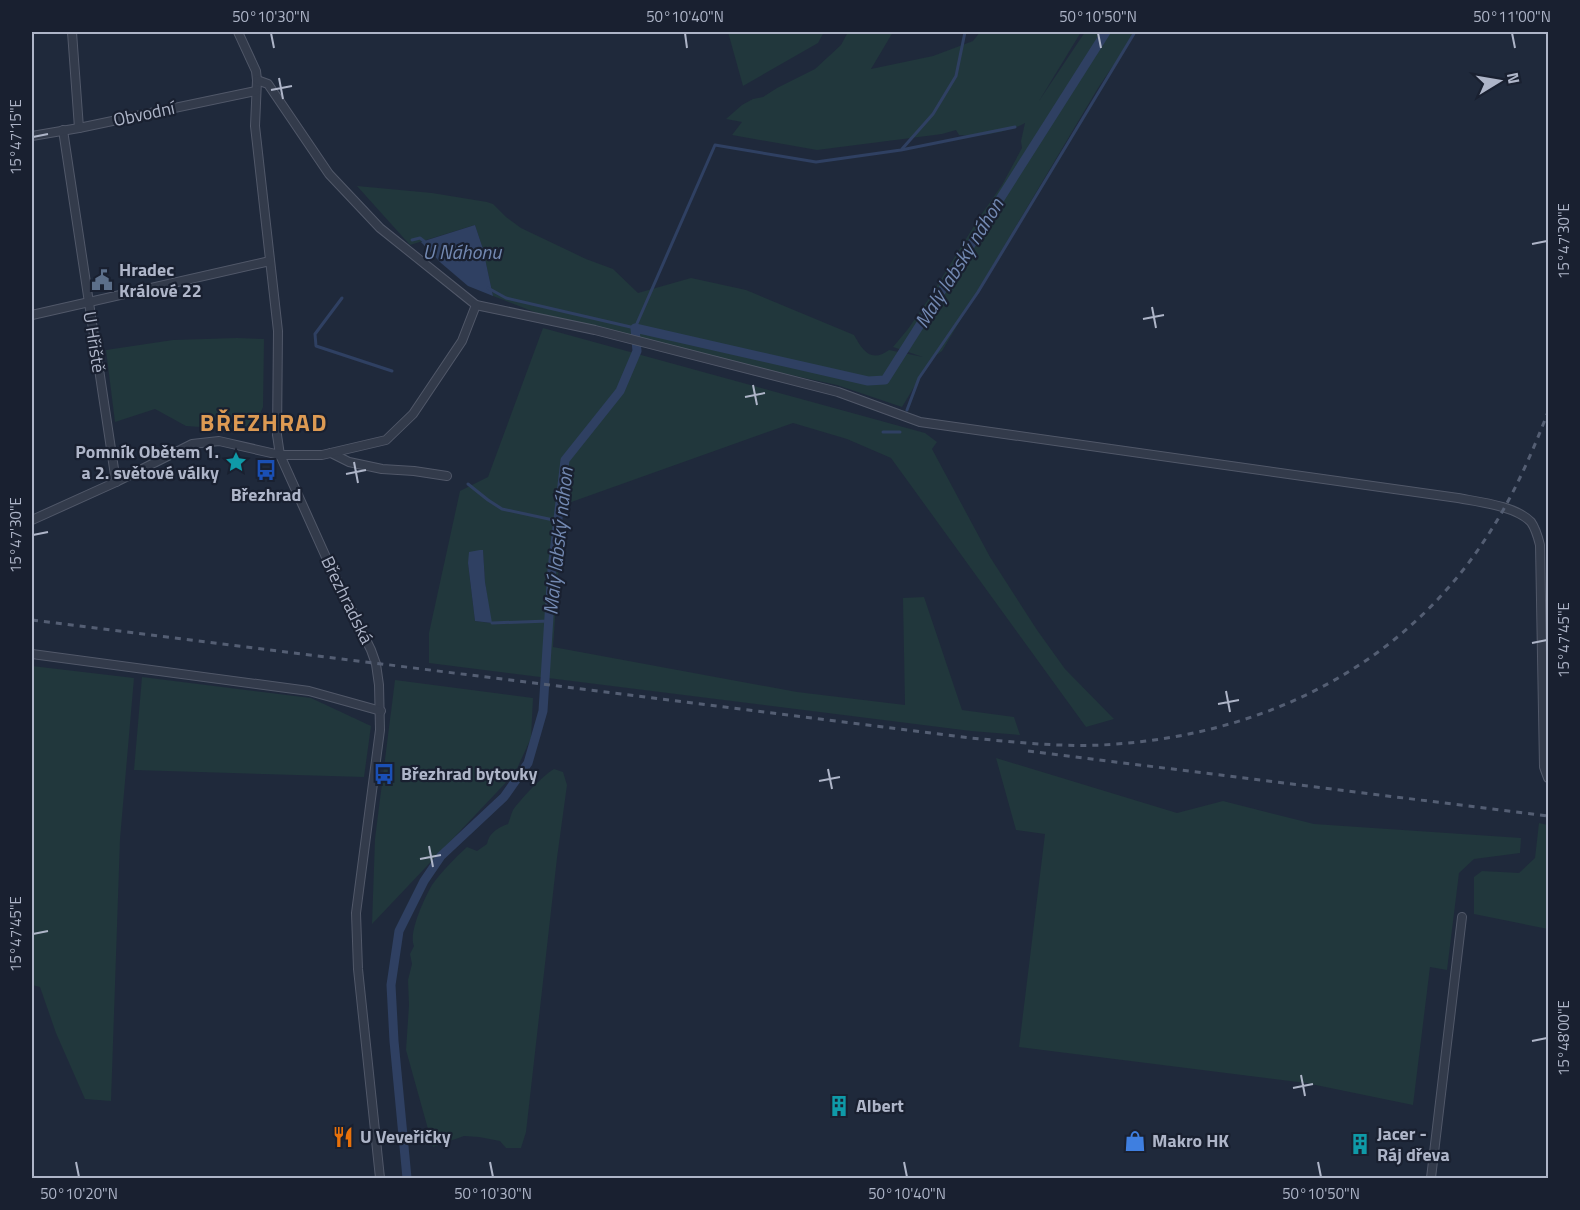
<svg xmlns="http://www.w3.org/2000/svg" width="1580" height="1210" viewBox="0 0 1580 1210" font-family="'Titillium Web',sans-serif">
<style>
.green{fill:#21373c;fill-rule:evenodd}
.water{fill:#2f4062}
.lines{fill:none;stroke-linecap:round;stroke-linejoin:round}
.stream{stroke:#2f4062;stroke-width:3}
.canal{stroke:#2f4062;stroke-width:9}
.street-casing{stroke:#515869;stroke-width:10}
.street{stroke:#333b4b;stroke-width:8}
.rail{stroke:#545e73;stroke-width:3;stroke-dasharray:6 6;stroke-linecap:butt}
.ticks{fill:none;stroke:#aeb5c8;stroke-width:2}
.labels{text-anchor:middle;stroke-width:4.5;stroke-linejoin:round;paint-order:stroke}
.street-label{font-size:18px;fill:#aeb5c8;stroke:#192030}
.poi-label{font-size:18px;font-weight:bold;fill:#aeb5c8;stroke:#192030;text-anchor:start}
.water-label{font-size:20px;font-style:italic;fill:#7389b2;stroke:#192030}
.district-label{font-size:24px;font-weight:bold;letter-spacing:1.5px;fill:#dd9a53;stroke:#192030}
.neatline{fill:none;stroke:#aeb5c8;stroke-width:2}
.ticks-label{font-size:15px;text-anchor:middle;fill:#aeb5c8}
</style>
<rect width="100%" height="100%" fill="#1f293b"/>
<g class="green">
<polygon points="728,32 824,32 818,43 743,86"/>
<path d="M848,32h45l-22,37 62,-13 40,-15 7,-9h101l-42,69 46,-69h51l-38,56 -156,263 -11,8 -29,48 -65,-22 -179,-39 -98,-24 -67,-26 -10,-47 -8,-24 -65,20 -53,-59 75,7 55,9 6,2 13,13 15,11 65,31 27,10 25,24 53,-15 55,12 108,45c9,16 17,28 35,15l34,7 -30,-10 15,-18 20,-29 51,-82 23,-33 20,-37 -1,-7 4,-18c-16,9 -47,15 -66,12l-3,-5 -14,4 -125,16 -85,-15 10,-13 -16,-3 16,-14 11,-6 10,-2 14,-9 38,-19 26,-24z"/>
<path d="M543,328l382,105 12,9 -5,7 58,108 47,73 28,39 49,50 -28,8 -195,-269 -44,-19 -54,-16 -230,82 -10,142 244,45 108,13 -2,-107 21,-1 38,113 52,7 6,18 -49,-4 -542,-68v-30l31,-142 28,-14zM483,551l2,31 6,41 -16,-2 -7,-58z"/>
<polygon points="237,338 264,339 263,407 254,428 216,428 186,426 155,409 115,422 106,350 173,340"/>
<polygon points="32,666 134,678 120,839 111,1101 85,1099 56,1033 40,987 32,985"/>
<polygon points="142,677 311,698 371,726 364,777 134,770"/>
<polygon points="395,680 533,698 531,738 515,773 372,924 375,839"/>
<polygon points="996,758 1177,813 1223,801 1314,824 1521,838 1520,853 1474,859 1459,873 1447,970 1430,967 1413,1105 1306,1083 1019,1047 1045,834 1016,830"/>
<path d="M554,769l9,3 4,13 -10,73 -31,274 -5,16h-15l-6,-7 -21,-4 -15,-1 -31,11 -27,-97 3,-45 -1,-25 4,-16 -2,-10 4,-8c-6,-13 11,-49 18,-61 10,-14 23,-27 35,-38l10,4 10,-7c2,-11 10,-16 21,-20 2,-5 3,-10 5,-14 8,-11 29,-34 41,-41z"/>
<polygon points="1539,823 1548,825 1548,929 1474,914 1474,877 1482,871 1519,873 1535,858"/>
</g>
<g class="water">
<polygon points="475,225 483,249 493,296 468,286 441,263 421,242"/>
<polygon points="480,550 483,550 485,582 492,623 475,621 468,563 469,552"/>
</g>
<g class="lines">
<g class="stream">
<polyline points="902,149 933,114 956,76 965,32"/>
<polyline points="412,240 420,238 425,242"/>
<polyline points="488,288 506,298 635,328 715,145 816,162 901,150 1015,127"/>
<polyline points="342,298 315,334 316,346 392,371"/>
<polyline points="907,410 919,378 978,292 1135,32"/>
<polyline points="883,432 900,432"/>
<polyline points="468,484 488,500 502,509 558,521"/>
<polyline points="492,623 549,621"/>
</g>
<polyline class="canal" points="407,1178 394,1041 391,985 399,931 424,881 441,856 504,797 528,763 543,711 552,569 565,460 620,391 637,351 635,328 868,381 885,380 1106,32"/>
<defs>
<g id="street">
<polyline points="72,32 79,128"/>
<polyline points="238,32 256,71 257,80 255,126 278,331 277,435 280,455 330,566 371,650 376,664 379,685 380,730 356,913 358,969 380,1178"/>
<path d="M257,80l11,4 61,90 51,54 96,77 119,25 243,62 82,30 538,76c21,4 58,8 73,24 5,7 7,15 9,23l4,222 4,11"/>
<polyline points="63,130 116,482"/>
<polyline points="32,136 79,128 256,91"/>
<polyline points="32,315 270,261"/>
<polyline points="331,453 349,462 382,469 414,471 447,476"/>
<polyline points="32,520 116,482 192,444 219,441 280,455 322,455 386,440 413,414 462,341 476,305"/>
<polyline points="32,654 309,691 381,711"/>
<polyline points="1431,1178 1462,917"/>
</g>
</defs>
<use href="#street" class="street-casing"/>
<use href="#street" class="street"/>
<g class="rail">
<path d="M32,620l939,118c43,4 87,9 131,7 155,-8 298,-75 384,-207 26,-39 45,-82 62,-126"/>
<polyline points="1028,751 1548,816"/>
</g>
</g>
<path class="ticks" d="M271,33l3,15M685,33l2,15M1098,33l3,15M1512,33l3,15M279,78l4,21M271,90l21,-4M33,137l15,-3M1532,244l15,-3M1152,307l4,21M1143,319l21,-4M753,385l4,20M745,397l20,-4M354,462l4,21M346,474l20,-4M33,535l15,-3M1532,643l15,-3M1226,691l4,21M1218,704l21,-4M828,769l4,20M819,781l21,-4M429,846l4,21M420,859l21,-4M33,934l15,-3M1532,1041l15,-3M1301,1075l4,21M1293,1088l20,-4M76,1162l3,15M490,1162l3,15M904,1162l3,15M1318,1162l3,15"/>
<defs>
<symbol id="civic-bare" viewBox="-9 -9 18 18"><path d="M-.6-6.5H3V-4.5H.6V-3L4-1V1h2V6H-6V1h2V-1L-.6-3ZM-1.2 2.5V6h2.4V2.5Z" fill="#5c6f8a" stroke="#192030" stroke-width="2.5" paint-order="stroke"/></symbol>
<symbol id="sight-bare" viewBox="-9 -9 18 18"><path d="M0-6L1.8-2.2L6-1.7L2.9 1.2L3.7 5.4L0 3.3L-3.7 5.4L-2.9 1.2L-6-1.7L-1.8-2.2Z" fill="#0f9aa8" stroke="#192030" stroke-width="2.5" paint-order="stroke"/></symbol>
<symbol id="bus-bare" viewBox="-9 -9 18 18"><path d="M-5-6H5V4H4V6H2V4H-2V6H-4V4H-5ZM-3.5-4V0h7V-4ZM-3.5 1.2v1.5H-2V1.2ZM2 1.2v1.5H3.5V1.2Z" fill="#1a4fb4" stroke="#192030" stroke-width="2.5" paint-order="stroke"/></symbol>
<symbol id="building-bare" viewBox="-9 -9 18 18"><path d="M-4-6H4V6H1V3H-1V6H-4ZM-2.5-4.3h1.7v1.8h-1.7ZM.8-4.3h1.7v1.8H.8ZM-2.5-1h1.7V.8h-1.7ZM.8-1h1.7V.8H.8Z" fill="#0f9aa8" stroke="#192030" stroke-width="2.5" paint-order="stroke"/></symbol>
<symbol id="restaurant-bare" viewBox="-9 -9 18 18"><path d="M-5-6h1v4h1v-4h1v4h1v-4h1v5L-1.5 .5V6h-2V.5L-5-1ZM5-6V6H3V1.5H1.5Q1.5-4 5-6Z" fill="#e8710a" stroke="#192030" stroke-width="2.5" paint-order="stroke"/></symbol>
<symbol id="shop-bare" viewBox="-9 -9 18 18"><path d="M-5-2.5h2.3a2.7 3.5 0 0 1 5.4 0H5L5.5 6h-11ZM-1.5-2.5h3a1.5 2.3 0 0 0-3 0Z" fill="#3f7fe0" stroke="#192030" stroke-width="2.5" paint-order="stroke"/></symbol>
</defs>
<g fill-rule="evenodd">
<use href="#civic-bare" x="87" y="265" width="30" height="30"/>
<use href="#sight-bare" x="221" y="447" width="30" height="30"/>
<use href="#bus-bare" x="251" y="455" width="30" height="30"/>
<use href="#bus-bare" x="369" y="759" width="30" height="30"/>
<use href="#building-bare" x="824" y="1091" width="30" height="30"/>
<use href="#restaurant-bare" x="328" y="1122" width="30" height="30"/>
<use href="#shop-bare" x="1120" y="1126" width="30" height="30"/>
<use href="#building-bare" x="1345" y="1129" width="30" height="30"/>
</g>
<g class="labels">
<g class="street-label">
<text transform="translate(144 114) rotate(-12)" y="6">Obvodní</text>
<text transform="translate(94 342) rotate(81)" y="6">U Hřiště</text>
<text transform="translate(347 600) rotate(64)" y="6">Březhradská</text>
</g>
<g class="poi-label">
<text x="119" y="276">Hradec<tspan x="119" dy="21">Králové 22</tspan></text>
<text x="219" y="458" text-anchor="end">Pomník Obětem 1.<tspan x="219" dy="21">a 2. světové války</tspan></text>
<text x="266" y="501" text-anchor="middle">Březhrad</text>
<text x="401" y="780">Březhrad bytovky</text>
<text x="856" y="1112">Albert</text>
<text x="1377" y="1140">Jacer -<tspan x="1377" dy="21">Ráj dřeva</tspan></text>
<text x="360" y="1143">U Veveřičky</text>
<text x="1152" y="1147">Makro HK</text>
</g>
<g class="water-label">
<text x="462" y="259">U Náhonu</text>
<text transform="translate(959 263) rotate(-58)" y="7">Malý labský náhon</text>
<text transform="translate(558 541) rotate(-84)" y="7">Malý labský náhon</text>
</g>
<g class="district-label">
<text x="264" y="431">BŘEZHRAD</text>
</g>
</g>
<rect width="1580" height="1210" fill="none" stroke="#192030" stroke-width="66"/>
<g transform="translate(1499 81) rotate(79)" stroke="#192030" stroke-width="4.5" paint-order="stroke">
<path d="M0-4.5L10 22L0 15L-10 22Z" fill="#aeb5c8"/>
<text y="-9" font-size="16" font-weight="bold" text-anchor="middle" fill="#aeb5c8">N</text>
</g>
<rect x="33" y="33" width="1514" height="1144" class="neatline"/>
<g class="ticks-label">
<text x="271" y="22">50°10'30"N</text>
<text x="685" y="22">50°10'40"N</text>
<text x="1098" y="22">50°10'50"N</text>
<text x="1512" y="22">50°11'00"N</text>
<text transform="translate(16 137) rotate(-90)" y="5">15°47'15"E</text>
<text transform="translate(1564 241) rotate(-90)" y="5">15°47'30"E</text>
<text transform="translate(16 535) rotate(-90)" y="5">15°47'30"E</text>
<text transform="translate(1564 640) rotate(-90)" y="5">15°47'45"E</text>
<text transform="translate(16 934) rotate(-90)" y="5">15°47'45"E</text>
<text transform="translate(1564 1038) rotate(-90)" y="5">15°48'00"E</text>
<text x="79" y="1199">50°10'20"N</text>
<text x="493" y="1199">50°10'30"N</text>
<text x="907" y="1199">50°10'40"N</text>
<text x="1321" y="1199">50°10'50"N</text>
</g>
</svg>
